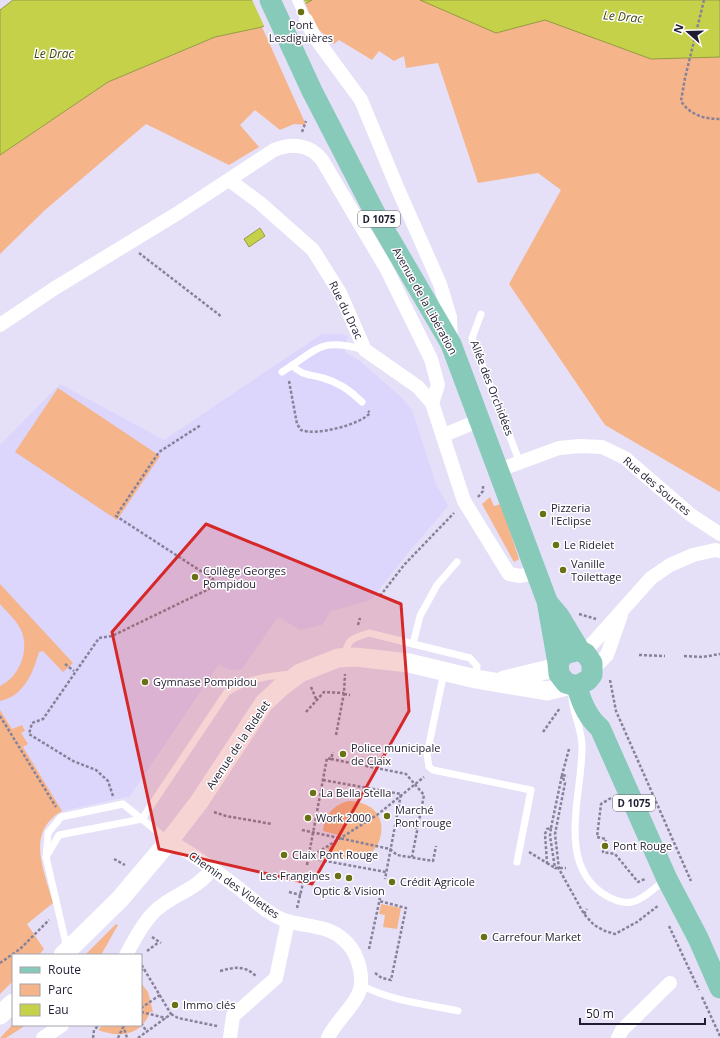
<svg xmlns="http://www.w3.org/2000/svg" width="720" height="1038" viewBox="0 0 720 1038" font-family="'Open Sans',sans-serif">
<style>
.built{fill:#dcd5fc}
.green{fill:#f5b48a}
.water{fill:#c6d14a;stroke:#949b42}
.pier{fill:#e5e0f8}
.lines{fill:none;stroke-linecap:round;stroke-linejoin:round}
.path{stroke:#878299;stroke-width:2.5;stroke-dasharray:3 2;stroke-linecap:butt}
.service{stroke:#fff;stroke-width:7}
.pedestrian{stroke:#fff;stroke-width:10}
.minor{stroke:#fff;stroke-width:14}
.secondary{stroke:#fff;stroke-width:19}
.primary{stroke:#88cab9;stroke-width:21}
.marked{fill:#d62828;fill-opacity:0.2;stroke:#d62828;stroke-width:3;stroke-linejoin:round}
.poi-dot{fill:#6a7016;stroke:#fff;stroke-width:1.5}
.labels{text-anchor:middle;stroke-width:3;stroke-linejoin:round;paint-order:stroke}
.shield{fill:#fff;stroke:#64606f;stroke-width:1}
.shield-label{font-size:10px;font-weight:bold;fill:#211c31}
.poi-label{font-size:11px;fill:#211c31;stroke:#fff;text-anchor:start}
.street-label{font-size:11px;fill:#211c31;stroke:#fff}
.water-label{font-size:12px;font-style:italic;fill:#41450e;stroke:#fff}
</style>
<rect width="100%" height="100%" fill="#e5e0f8"/>
<polygon class="built" points="322,334 341,334 348,336 345,352 360,361 401,397 412,410 436,484 448,506 408,553 371,600 331,611 322,625 300,630 278,617 242,669 229,670 219,664 130,796 62,811 23,747 21,733 25,731 22,725 12,729 0,710 0,445 60,384 164,440"/>
<g class="green">
<polygon points="304,0 720,0 720,492 605,425 509,284 561,190 538,173 478,183 438,63 406,68 404,56 394,61 379,51 372,60 339,40 334,44 314,25"/>
<polygon points="262,27 306,125 294,124 280,130 255,110 240,125 259,147 229,165 146,124 45,210 0,254 0,155 108,82 215,37"/>
<polygon points="58,388 160,456 117,520 15,452"/>
<polygon points="490,497 494,506 501,504 519,559 514,562 482,504"/>
<path d="M0,584l73,79 -10,9 -20,-21 -4,1c-6,21 -15,44 -39,49v-15c20,-9 31,-38 20,-58 -5,-9 -13,-16 -20,-24z"/>
<path d="M0,710l12,19 10,-4 3,6 -4,2 7,11 -5,3 39,64c-37,22 -18,58 -9,92l-26,21 17,25 -5,6h-26v26l-13,13z"/>
<path d="M348,801c62,1 28,91 -21,47l12,-7 -1,-6 -15,-4c2,-16 9,-25 25,-30z"/>
<polygon points="381,904 401,908 397,929 383,927 385,915 379,914"/>
<polygon points="116,924 118,925 101,955 85,955"/>
<path d="M141,983l7,9 5,20h-3c-9,24 -31,26 -52,18l5,-5h38z"/>
<polygon points="13,1024 26,1025 6,1038 0,1038"/>
</g>
<g class="water">
<polygon points="13,0 312,0 262,27 215,37 108,82 0,155 0,10"/>
<polygon points="420,0 720,0 720,57 651,59 545,20 496,33"/>
<polygon points="260,228 265,236 249,247 244,239"/>
</g>
<polygon class="pier" points="252,0 304,0 306,5 265,28"/>
<g class="lines">
<g class="path">
<path d="M704,0l-19,78 -4,23c9,14 23,18 39,18"/>
<polyline points="302,132 306,121"/>
<polyline points="139,253 222,317"/>
<path d="M289,381l8,43 4,6c14,6 59,-5 69,-17l-2,-2"/>
<polyline points="478,497 483,491 483,486"/>
<polyline points="380,596 404,565 454,513"/>
<polyline points="579,614 596,619"/>
<polyline points="358,625 360,618"/>
<polyline points="639,655 665,656"/>
<polyline points="684,656 703,657 720,654"/>
<polyline points="65,664 74,671"/>
<polyline points="610,680 616,711 691,881"/>
<polyline points="311,687 317,701"/>
<polyline points="344,694 350,695"/>
<polyline points="306,712 324,692 344,693"/>
<polyline points="0,716 56,807"/>
<polyline points="543,732 560,708"/>
<polyline points="336,735 344,693 345,674"/>
<polyline points="569,749 562,775 565,783 555,834 559,869 584,914 594,925 605,931 615,934 637,922 659,905"/>
<polyline points="331,759 406,774 424,795 412,857"/>
<polyline points="323,780 401,794 385,879"/>
<polyline points="113,796 108,781 96,770 73,761 29,734 32,723 43,719 99,638 112,636 209,589 213,579 116,516 159,452 201,425"/>
<polyline points="611,798 601,804 597,837 606,839 603,852 615,854 638,882 645,879"/>
<polyline points="214,812 226,816 272,824"/>
<polyline points="395,824 418,828"/>
<polyline points="551,828 562,775 568,776"/>
<polyline points="302,830 390,849 397,855 433,861 436,846"/>
<polyline points="529,852 547,863 545,834 547,829 551,828 550,836 555,868 566,868"/>
<polyline points="309,858 377,815 424,777"/>
<polyline points="309,858 386,872"/>
<polyline points="114,859 125,865"/>
<polyline points="547,863 555,868"/>
<polyline points="307,865 327,758 331,759 333,752"/>
<polyline points="289,892 301,895"/>
<polyline points="297,908 304,879"/>
<polyline points="584,914 587,909"/>
<polyline points="669,926 699,990"/>
<polyline points="152,937 161,943"/>
<polyline points="369,949 380,898"/>
<polyline points="147,951 159,942"/>
<polyline points="0,963 20,949 49,920"/>
<polyline points="141,971 143,967"/>
<path d="M220,971c15,-4 24,-6 36,5"/>
<polyline points="375,973 382,978 391,980 406,908 379,901"/>
<polyline points="702,997 720,1036"/>
<polyline points="141,1008 160,995"/>
<polyline points="141,1012 166,1018"/>
<polyline points="171,1014 178,1018 217,1026"/>
<polyline points="141,1023 147,1032"/>
<polyline points="123,1025 127,1038"/>
<polyline points="93,1038 94,1030 99,1025"/>
<polyline points="118,1038 123,1027"/>
<polyline points="138,1038 171,1014 141,964"/>
</g>
<g class="service">
<polyline points="481,314 472,338 520,463"/>
<path d="M292,365c10,11 18,9 31,13 15,4 28,13 39,24"/>
<path d="M282,372c37,-23 37,-35 83,-22"/>
<polyline points="413,644 420,616 437,585 457,562"/>
<path d="M345,656c2,-17 8,-18 24,-23l101,25 7,8 -1,11"/>
<polyline points="444,672 427,754 429,767 433,770 531,790 517,862"/>
<path d="M572,696c0,17 10,32 10,50 1,46 -27,118 23,149 28,17 38,2 60,-15"/>
<path d="M46,857l13,-22 83,-16 85,-127c20,-13 40,-16 64,-18"/>
<polyline points="67,948 46,857 48,833 61,817 123,804 168,840"/>
<path d="M361,985c30,16 64,19 97,26"/>
</g>
<polyline class="pedestrian" points="297,0 306,20"/>
<g class="minor">
<polyline points="306,20 314,36 361,100 397,187 440,284 450,317 451,342"/>
<polyline points="229,180 260,203 313,250 340,293 365,350 418,387 432,403 464,501 509,574 520,576 535,573"/>
<path d="M0,325l55,-37 123,-75 96,-63c17,-7 36,-6 48,10l64,108 45,91 7,26 -6,18"/>
<polyline points="444,435 480,420"/>
<polyline points="499,470 559,448 580,446 602,447 625,458 691,515 720,534"/>
<polyline points="584,653 651,578 670,565 693,555 715,550 720,551"/>
<polyline points="593,669 607,655 621,615"/>
<path d="M169,841c24,13 46,29 68,46 16,12 31,28 50,34 20,6 42,4 57,19 12,10 18,29 17,44 -1,18 -26,37 -33,54"/>
<path d="M126,955c8,-15 17,-32 29,-44 19,-18 41,-20 58,-43"/>
<polyline points="43,1038 62,1025"/>
<polyline points="230,1038 233,1016 276,978 288,921"/>
<polyline points="618,1038 622,1030 670,983"/>
</g>
<g class="secondary">
<polyline points="504,680 558,667"/>
<polyline points="63,955 120,899 169,841 199,802 264,703 280,688 300,673 338,658 355,657 409,663 476,679 547,691 571,685"/>
<polyline points="0,1015 13,1003"/>
</g>
<g class="primary">
<polyline points="270,0 312,91 378,219 451,344 547,601 558,663 559,674 566,683 577,686 588,680 592,675 592,663 586,654 580,651 575,651 564,654 558,663"/>
<polyline points="548,603 559,616 580,651"/>
<path d="M577,686c4,16 10,31 23,42l67,151 31,59 22,50"/>
</g>
</g>
<path class="marked" d="M206,524l195,80 8,107 -97,173 -153,-35 -47,-217z"/>
<g class="poi-dot">
<circle cx="301" cy="12" r="4"/>
<circle cx="543" cy="514" r="4"/>
<circle cx="556" cy="545" r="4"/>
<circle cx="563" cy="570" r="4"/>
<circle cx="195" cy="577" r="4"/>
<circle cx="145" cy="682" r="4"/>
<circle cx="343" cy="754" r="4"/>
<circle cx="313" cy="793" r="4"/>
<circle cx="387" cy="816" r="4"/>
<circle cx="308" cy="818" r="4"/>
<circle cx="605" cy="846" r="4"/>
<circle cx="284" cy="855" r="4"/>
<circle cx="338" cy="876" r="4"/>
<circle cx="349" cy="878" r="4"/>
<circle cx="392" cy="882" r="4"/>
<circle cx="484" cy="937" r="4"/>
<circle cx="175" cy="1005" r="4"/>
</g>
<g class="labels">
<g class="shield">
<rect x="358" y="211" width="42" height="16" rx="3"/>
<rect x="613" y="795" width="42" height="16" rx="3"/>
</g>
<g class="shield-label">
<text x="379" y="223">D 1075</text>
<text x="634" y="807">D 1075</text>
</g>
<g class="poi-label">
<text x="301" y="29" text-anchor="middle">Pont<tspan x="301" dy="13">Lesdiguières</tspan></text>
<text x="551" y="512">Pizzeria<tspan x="551" dy="13">l'Eclipse</tspan></text>
<text x="564" y="549">Le Ridelet</text>
<text x="571" y="568">Vanille<tspan x="571" dy="13">Toilettage</tspan></text>
<text x="203" y="575">Collège Georges<tspan x="203" dy="13">Pompidou</tspan></text>
<text x="153" y="686">Gymnase Pompidou</text>
<text x="351" y="752">Police municipale<tspan x="351" dy="13">de Claix</tspan></text>
<text x="321" y="797">La Bella Stella</text>
<text x="395" y="814">Marché<tspan x="395" dy="13">Pont rouge</tspan></text>
<text x="316" y="822">Work 2000</text>
<text x="613" y="850">Pont Rouge</text>
<text x="292" y="859">Claix Pont Rouge</text>
<text x="330" y="880" text-anchor="end">Les Frangines</text>
<text x="400" y="886">Crédit Agricole</text>
<text x="349" y="895" text-anchor="middle">Optic &amp; Vision</text>
<text x="492" y="941">Carrefour Market</text>
<text x="183" y="1009">Immo clés</text>
</g>
<g class="street-label">
<text transform="translate(425 301) rotate(61)" y="4">Avenue de la Libération</text>
<text transform="translate(346 310) rotate(64)" y="4">Rue du Drac</text>
<text transform="translate(492 388) rotate(69)" y="4">Allée des Orchidées</text>
<text transform="translate(657 486) rotate(40)" y="4">Rue des Sources</text>
<text transform="translate(238 745) rotate(-56)" y="4">Avenue de la Ridelet</text>
<text transform="translate(234 885) rotate(35)" y="4">Chemin des Violettes</text>
</g>
<g class="water-label">
<text transform="translate(623 17) rotate(5)" y="4">Le Drac</text>
<text x="54" y="58">Le Drac</text>
</g>
</g>
<rect x="12" y="954" width="130" height="72" fill="#ffffff" stroke="#a6a4ad"/>
<rect x="20" y="967" width="20" height="6" fill="#88cab9" stroke="#a6a4ad"/>
<text x="48" y="974" font-size="12" fill="#211c31">Route</text>
<rect x="20" y="984" width="20" height="12" fill="#f5b48a" stroke="#a6a4ad"/>
<text x="48" y="994" font-size="12" fill="#211c31">Parc</text>
<rect x="20" y="1004" width="20" height="12" fill="#c6d14a" stroke="#a6a4ad"/>
<text x="48" y="1014" font-size="12" fill="#211c31">Eau</text>
<g transform="translate(688 32) rotate(290)" stroke="#ffffff" stroke-width="3" paint-order="stroke">
<path d="M0-3L7 15L0 10L-7 15Z" fill="#211c31"/>
<text y="-6" font-size="11" font-weight="bold" text-anchor="middle" fill="#211c31">N</text>
</g>
<path d="M580 1018v6h125v-6" fill="none" stroke="#211c31" stroke-width="2"/>
<text x="586" y="1018" font-size="12" fill="#211c31" stroke="#ffffff" stroke-width="3" paint-order="stroke">50 m</text>
</svg>
